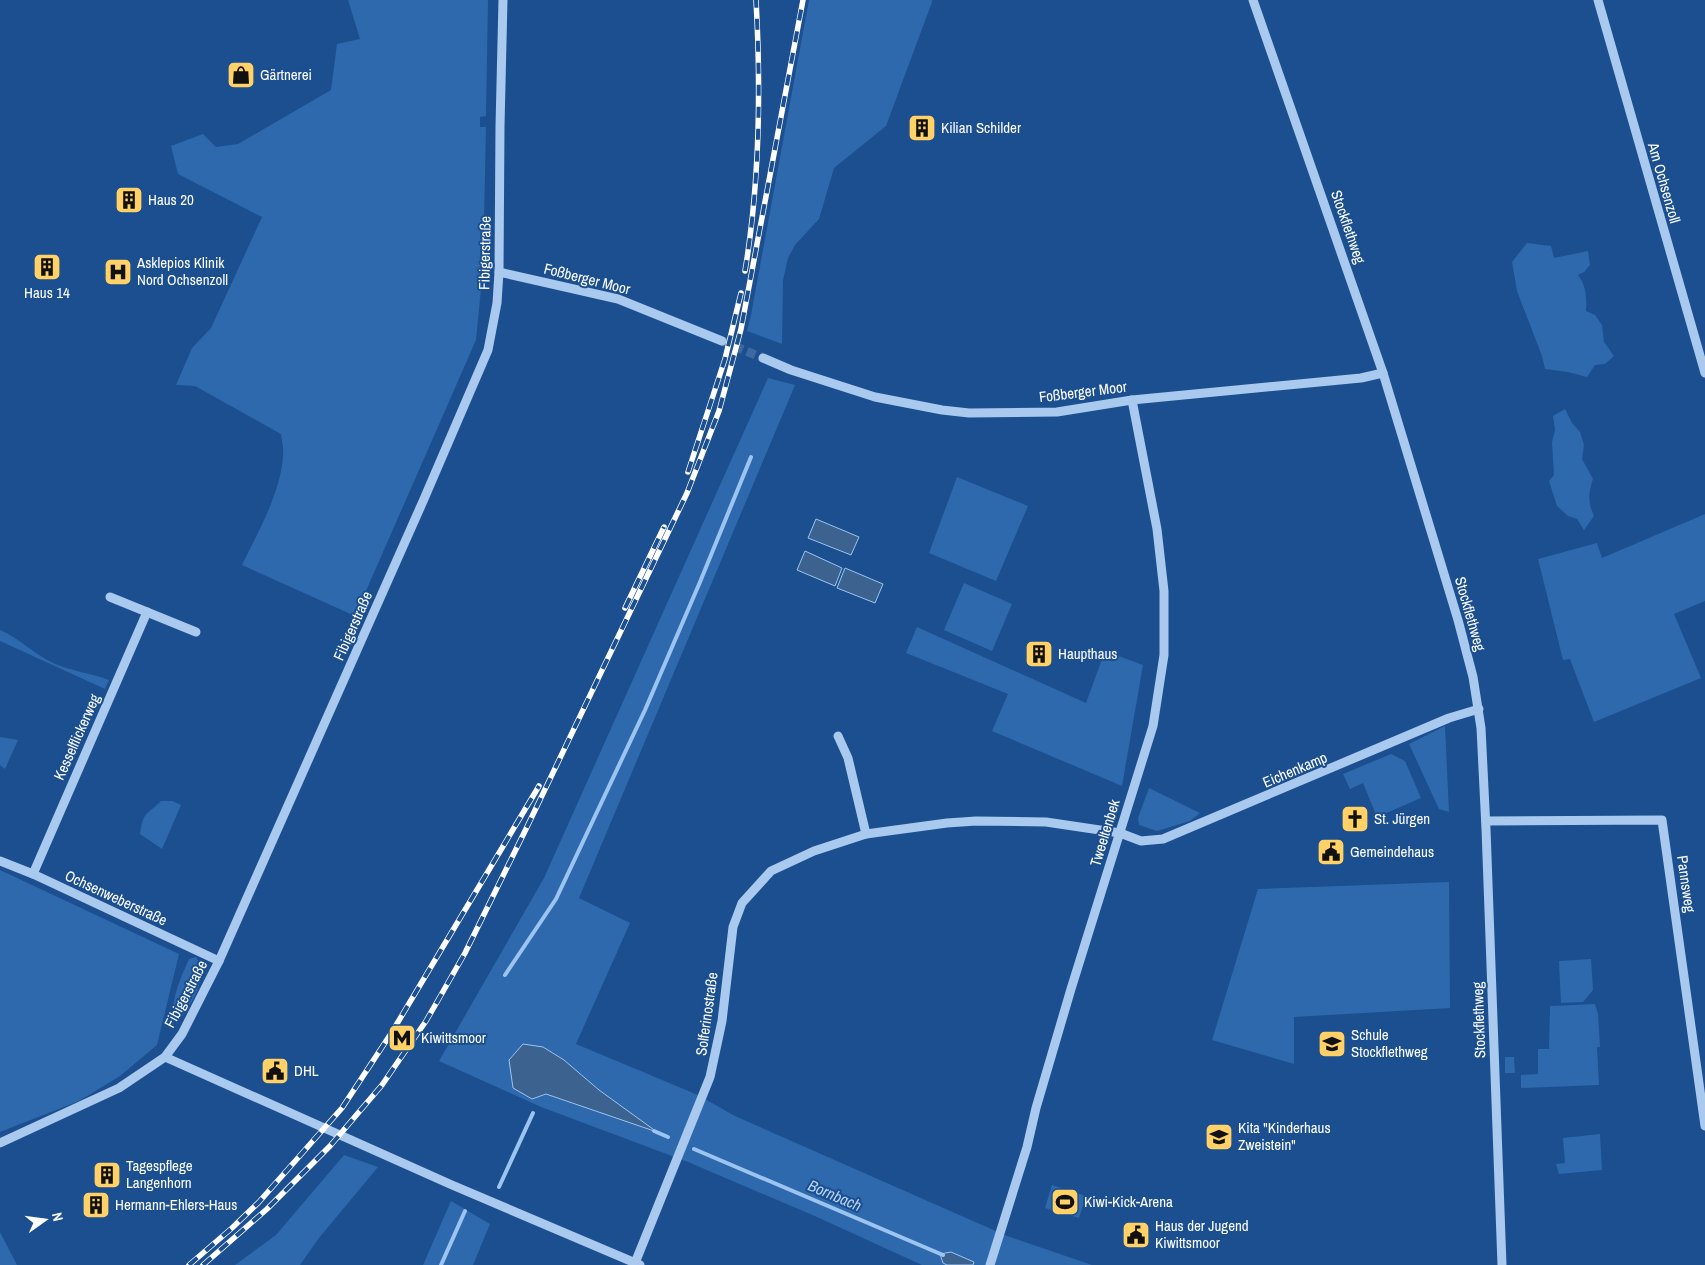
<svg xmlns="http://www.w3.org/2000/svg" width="1705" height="1265" viewBox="0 0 1705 1265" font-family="'Archivo Narrow',sans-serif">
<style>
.green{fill:#2e69ad;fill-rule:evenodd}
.water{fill:#3c6290;stroke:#9cc4f0}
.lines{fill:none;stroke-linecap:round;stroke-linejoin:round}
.stream{stroke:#9cc4f0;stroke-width:4}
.minor-tunnel{stroke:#3d69a0;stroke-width:9;stroke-dasharray:9 4.5;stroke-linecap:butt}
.minor{stroke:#a9c9ee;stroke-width:9}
.rail-casing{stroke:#fff;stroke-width:5.5}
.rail{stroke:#1b4f8f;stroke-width:4;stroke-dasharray:11;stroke-linecap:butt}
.labels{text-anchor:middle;stroke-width:4;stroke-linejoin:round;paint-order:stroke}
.poi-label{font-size:15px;fill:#fff;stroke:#1b4f8f;text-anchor:start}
.street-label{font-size:15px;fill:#fff;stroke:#1b4f8f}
.water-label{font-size:16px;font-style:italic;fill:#b5d3f5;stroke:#1b4f8f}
</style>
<rect width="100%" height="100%" fill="#1b4f8f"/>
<g class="green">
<path d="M348,0h140l-2,116 -6,1v10h6l-3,142 -7,71 -121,276 -113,-51c16,-33 38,-71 41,-108 1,-7 -1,-16 -2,-23l-86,-48 -19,-1 16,-37 19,-20 51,-111 -84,-43 -7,-28 32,-12 13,13 22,-3 93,-54 6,-46 23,-5z"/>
<polygon points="809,0 932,0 932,2 886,126 834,168 819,219 795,245 788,258 783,280 782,344 747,331 751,315"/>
<path d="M1527,243l24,3 3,12 34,-7 2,14 -6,7 -6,3c8,11 9,22 8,36l9,4 7,10 2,17 10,14 -9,8 -10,1 -8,12 -19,-5 -23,-3 -3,-13 -25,-65 -5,-29z"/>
<path d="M768,378l27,7 -216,513 51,25 -54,121 122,51 37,21 272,120 85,29h-170l-105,-48 -129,-55 -147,-55 -102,-46 105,-183zM543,1047l21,13 35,30 56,41 -109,-37z"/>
<path d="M1565,409l7,14 8,9 4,13 -2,14 11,20c-5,14 -5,24 1,37l-10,14 -7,-11 -9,-3 -11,-10 -8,-25 5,-6 -2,-33 3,-12 -2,-14z"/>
<polygon points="957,477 1028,506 996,581 929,553"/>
<polygon points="1705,514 1705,601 1674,614 1701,678 1594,722 1570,659 1563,660 1538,559 1597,543 1602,558"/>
<polygon points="964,583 1012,604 992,651 944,630"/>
<polygon points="917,627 1086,703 1105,651 1143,665 1122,786 992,731 1008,694 906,653"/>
<path d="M0,630c19,8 34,24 53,33 17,8 38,10 56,17l-4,9 -105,-48z"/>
<polygon points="1445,726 1449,812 1439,809 1409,744"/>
<polygon points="0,737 18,740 5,769 0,765"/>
<polygon points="1391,754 1405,761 1421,798 1377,817 1363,783 1350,789 1343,774"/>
<polygon points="1149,788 1200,813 1190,821 1157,831 1139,825 1138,818"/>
<path d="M161,801h11l9,4 -19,44 -22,-15c4,-24 5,-17 21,-33z"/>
<polygon points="0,870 179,954 157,1045 120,1076 79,1101 0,1132"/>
<polygon points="1449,882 1450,1008 1294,1017 1294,1064 1212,1040 1258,889"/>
<path d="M196,957c15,23 -7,48 -19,67 -11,-16 5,-49 12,-65z"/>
<polygon points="1591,959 1593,990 1583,1002 1561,1003 1559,961"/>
<polygon points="1595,1004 1598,1014 1600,1047 1597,1047 1599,1085 1521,1088 1521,1075 1538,1074 1538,1049 1549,1049 1550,1006"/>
<polygon points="1505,1057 1514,1057 1515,1073 1505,1073"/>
<polygon points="1600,1134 1602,1170 1559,1174 1556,1164 1565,1163 1563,1138"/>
<polygon points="344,1155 378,1167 319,1238 300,1265 235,1265 276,1235"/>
<polygon points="1052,1185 1086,1196 1079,1218 1045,1208"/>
<polygon points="451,1201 490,1224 473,1265 423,1265"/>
<polygon points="0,1232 17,1265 0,1265"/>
</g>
<g class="water">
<polygon points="816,519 859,537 851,555 808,538"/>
<polygon points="805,551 842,568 835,586 797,570"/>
<polygon points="845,568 883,584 875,603 837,588"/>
<polygon points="523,1044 543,1047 564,1060 599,1090 657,1132 546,1094 532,1099 513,1088 509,1060"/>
<polygon points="951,1252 974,1262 973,1265 947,1265 943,1263 940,1254"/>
</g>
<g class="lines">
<g class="stream">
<polyline points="505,975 556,899 645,710 700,582 751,457"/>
<polyline points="654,1131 668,1137"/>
<polyline points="694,1149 943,1255"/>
<polyline points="499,1187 533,1113"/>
<polyline points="441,1265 465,1211"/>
</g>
<polyline class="minor-tunnel" points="722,341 763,358"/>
<g class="minor">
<polyline points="1253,0 1383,373 1458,620 1473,677 1481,728 1486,829 1502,1265"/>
<polyline points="1598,0 1705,373"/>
<polyline points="499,272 618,299 722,341"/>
<polyline points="763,358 791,370 875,397 942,410 969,413 1057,412 1132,400 1361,378 1383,373"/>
<polyline points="110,597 196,632"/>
<polyline points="838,736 848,758 866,834"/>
<polyline points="1486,821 1662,820 1705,1126"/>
<polyline points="0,861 33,874 219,961"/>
<polyline points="33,874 147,612"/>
<polyline points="165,1057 452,1185 640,1265"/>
<polyline points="0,1143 119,1088 165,1057 182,1034 219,961 424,499 488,350 497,303 499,272 500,126 503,0"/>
<polyline points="635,1263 710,1077 722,1021 733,927 742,903 771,871 814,851 866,834 947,823 976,821 1046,822 1120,833 1141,841 1163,839 1449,718 1479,709"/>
<polyline points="990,1265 1027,1147 1036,1108 1071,989 1153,726 1164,655 1164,591 1157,529 1132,400"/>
</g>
<defs>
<g id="rail">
<path d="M745,271c15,-90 16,-181 11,-271"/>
<polyline points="688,472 725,359 741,293"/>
<polyline points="625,608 664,527"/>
<polyline points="189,1265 232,1228 259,1202 342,1108 392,1032 539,786"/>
<polyline points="203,1265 267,1209 330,1146 382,1085 426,1021 441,995 465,953 526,829 687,493 719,411 741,329 803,0"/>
</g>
</defs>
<use href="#rail" class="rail-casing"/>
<use href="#rail" class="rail"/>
</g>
<defs>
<symbol id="shop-square" viewBox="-11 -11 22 22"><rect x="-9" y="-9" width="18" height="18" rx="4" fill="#ffd166" stroke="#1b4f8f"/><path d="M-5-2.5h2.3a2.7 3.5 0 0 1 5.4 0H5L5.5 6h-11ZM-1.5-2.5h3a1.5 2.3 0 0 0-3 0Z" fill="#111"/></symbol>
<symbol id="building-square" viewBox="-11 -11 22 22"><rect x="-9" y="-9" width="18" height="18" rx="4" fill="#ffd166" stroke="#1b4f8f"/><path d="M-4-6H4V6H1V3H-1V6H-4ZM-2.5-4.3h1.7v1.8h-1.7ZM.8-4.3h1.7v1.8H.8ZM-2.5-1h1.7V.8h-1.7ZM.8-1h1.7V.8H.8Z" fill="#111"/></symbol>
<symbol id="hospital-square" viewBox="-11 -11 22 22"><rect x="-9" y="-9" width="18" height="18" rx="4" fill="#ffd166" stroke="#1b4f8f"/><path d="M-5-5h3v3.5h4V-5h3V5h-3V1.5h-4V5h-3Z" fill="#111"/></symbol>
<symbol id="church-square" viewBox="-11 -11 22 22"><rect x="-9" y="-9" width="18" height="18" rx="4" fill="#ffd166" stroke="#1b4f8f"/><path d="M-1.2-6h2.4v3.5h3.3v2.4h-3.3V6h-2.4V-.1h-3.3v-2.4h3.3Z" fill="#111"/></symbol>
<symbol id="civic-square" viewBox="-11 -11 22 22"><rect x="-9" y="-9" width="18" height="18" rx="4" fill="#ffd166" stroke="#1b4f8f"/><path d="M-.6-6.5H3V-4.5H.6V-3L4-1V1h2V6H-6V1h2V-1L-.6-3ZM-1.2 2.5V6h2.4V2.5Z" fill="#111"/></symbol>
<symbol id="metro-square" viewBox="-11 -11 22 22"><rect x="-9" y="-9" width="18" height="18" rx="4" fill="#ffd166" stroke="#1b4f8f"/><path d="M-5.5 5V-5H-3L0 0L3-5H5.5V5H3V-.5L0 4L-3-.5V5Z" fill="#111"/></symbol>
<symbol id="school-square" viewBox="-11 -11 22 22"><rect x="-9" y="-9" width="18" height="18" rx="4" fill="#ffd166" stroke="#1b4f8f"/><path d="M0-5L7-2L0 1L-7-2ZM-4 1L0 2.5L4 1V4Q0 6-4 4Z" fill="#111"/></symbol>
<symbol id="stadium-square" viewBox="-11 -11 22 22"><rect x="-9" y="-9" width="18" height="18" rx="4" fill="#ffd166" stroke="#1b4f8f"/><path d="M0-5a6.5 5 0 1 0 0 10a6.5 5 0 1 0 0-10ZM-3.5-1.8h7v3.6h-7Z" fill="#111"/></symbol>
</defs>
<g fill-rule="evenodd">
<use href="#shop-square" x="225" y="59" width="32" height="32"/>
<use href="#building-square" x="906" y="112" width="32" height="32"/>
<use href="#building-square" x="113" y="184" width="32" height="32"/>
<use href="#building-square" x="31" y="251" width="32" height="32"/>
<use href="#hospital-square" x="102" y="256" width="32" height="32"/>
<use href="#building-square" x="1023" y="638" width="32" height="32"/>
<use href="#church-square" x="1339" y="803" width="32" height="32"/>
<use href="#civic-square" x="1315" y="836" width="32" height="32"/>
<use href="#metro-square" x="386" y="1022" width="32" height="32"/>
<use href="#school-square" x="1316" y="1028" width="32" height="32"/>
<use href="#civic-square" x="259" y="1055" width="32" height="32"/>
<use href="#school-square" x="1203" y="1121" width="32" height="32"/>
<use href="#building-square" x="91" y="1159" width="32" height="32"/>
<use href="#stadium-square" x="1049" y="1186" width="32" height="32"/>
<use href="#building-square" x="80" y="1189" width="32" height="32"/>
<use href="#civic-square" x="1120" y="1219" width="32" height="32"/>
</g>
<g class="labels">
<g class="poi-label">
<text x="260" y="80">Gärtnerei</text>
<text x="941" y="133">Kilian Schilder</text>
<text x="148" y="205">Haus 20</text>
<text x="137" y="268">Asklepios Klinik<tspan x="137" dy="17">Nord Ochsenzoll</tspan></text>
<text x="47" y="298" text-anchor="middle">Haus 14</text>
<text x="1058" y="659">Haupthaus</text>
<text x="1374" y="824">St. Jürgen</text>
<text x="1350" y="857">Gemeindehaus</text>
<text x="1351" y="1040">Schule<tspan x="1351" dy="17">Stockflethweg</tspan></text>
<text x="421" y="1043">Kiwittsmoor</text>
<text x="294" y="1076">DHL</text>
<text x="1238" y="1133">Kita "Kinderhaus<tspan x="1238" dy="17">Zweistein"</tspan></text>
<text x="126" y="1171">Tagespflege<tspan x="126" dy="17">Langenhorn</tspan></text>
<text x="1084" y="1207">Kiwi-Kick-Arena</text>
<text x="115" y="1210">Hermann-Ehlers-Haus</text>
<text x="1155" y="1231">Haus der Jugend<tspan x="1155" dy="17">Kiwittsmoor</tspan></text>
</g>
<g class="street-label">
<text transform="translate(1664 183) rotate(74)" y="5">Am Ochsenzoll</text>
<text transform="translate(1348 227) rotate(71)" y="5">Stockflethweg</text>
<text transform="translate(485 253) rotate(-89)" y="5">Fibigerstraße</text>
<text transform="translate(587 279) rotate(14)" y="5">Foßberger Moor</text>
<text transform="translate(1083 392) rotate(-7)" y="5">Foßberger Moor</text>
<text transform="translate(1470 614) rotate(74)" y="5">Stockflethweg</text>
<text transform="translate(353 626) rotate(-66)" y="5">Fibigerstraße</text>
<text transform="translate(77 737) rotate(-66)" y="5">Kesselflickerweg</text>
<text transform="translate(1295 770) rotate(-23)" y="5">Eichenkamp</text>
<text transform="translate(1105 833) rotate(-73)" y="5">Tweeltenbek</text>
<text transform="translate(1686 884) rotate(82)" y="5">Pannsweg</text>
<text transform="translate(116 898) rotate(25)" y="5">Ochsenweberstraße</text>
<text transform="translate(186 994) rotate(-62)" y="5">Fibigerstraße</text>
<text transform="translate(707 1014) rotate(-82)" y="5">Solferinostraße</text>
<text transform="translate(1479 1020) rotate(-92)" y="5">Stockflethweg</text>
</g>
<g class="water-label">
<text transform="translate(835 1195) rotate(23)" y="6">Bornbach</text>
</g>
</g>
<g transform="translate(45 1220) rotate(76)" stroke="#1b4f8f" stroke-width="4" paint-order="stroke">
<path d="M0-4L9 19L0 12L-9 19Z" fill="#ffffff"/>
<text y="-8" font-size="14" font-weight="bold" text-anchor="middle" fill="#ffffff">N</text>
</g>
</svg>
